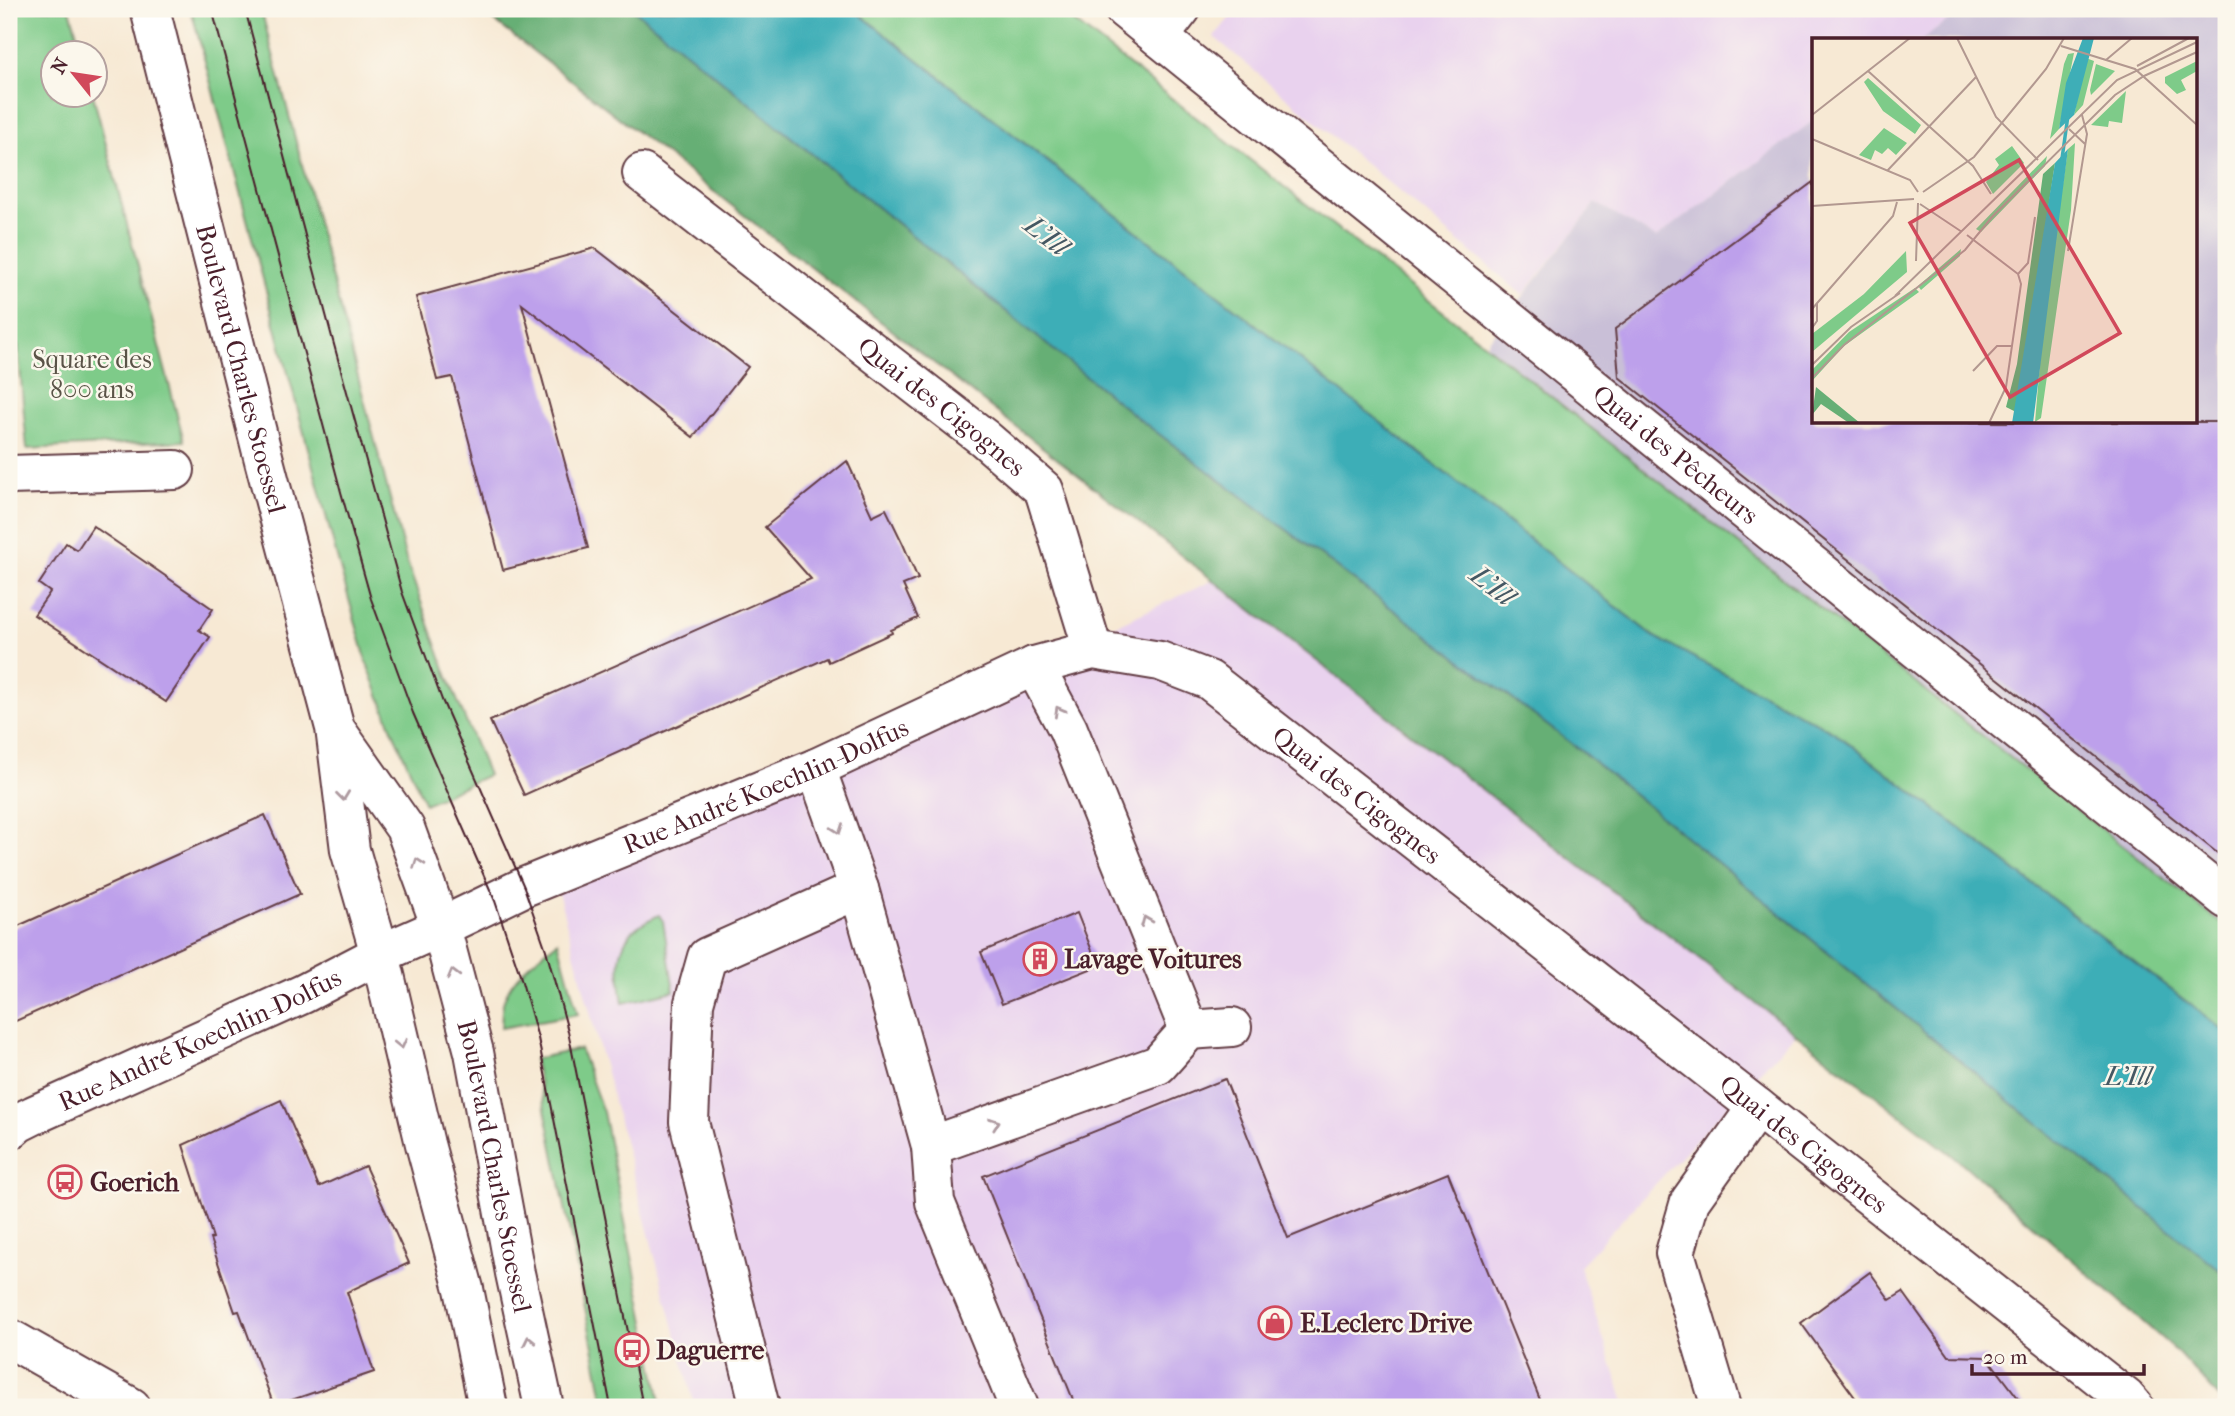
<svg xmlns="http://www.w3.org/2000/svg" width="2235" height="1416" viewBox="0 0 2235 1416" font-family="'IM FELL French Canon',serif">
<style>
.built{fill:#e9d2ee}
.industrial{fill:#c9bfd7}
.green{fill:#7ecb89;stroke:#64755a;stroke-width:2}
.forest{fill:#66af75;stroke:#586750;stroke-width:2}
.water{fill:#3eaeb7;stroke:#446671;stroke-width:2}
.building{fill:#bda0eb}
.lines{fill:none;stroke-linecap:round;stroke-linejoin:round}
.minor-casing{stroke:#643d44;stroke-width:42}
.major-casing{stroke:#643d44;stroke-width:42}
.minor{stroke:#fff;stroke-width:38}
.major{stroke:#fff;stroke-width:38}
.tram{stroke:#4a1f2b;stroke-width:2}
.oneway{stroke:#ae9aa0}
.labels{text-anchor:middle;stroke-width:5;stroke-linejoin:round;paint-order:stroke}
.park-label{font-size:26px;fill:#5a5347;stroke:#fbf7ec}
.street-label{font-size:26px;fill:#4a1f2b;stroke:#fbf7ec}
.poi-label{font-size:26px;font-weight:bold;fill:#4a1f2b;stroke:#fbf7ec;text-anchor:start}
.water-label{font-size:28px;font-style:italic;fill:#455863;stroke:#fbf7ec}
.inset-river{fill:none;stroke:#3eaeb7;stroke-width:3.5}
.inset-road{fill:none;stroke:#b29890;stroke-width:2}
.view{fill:#d1495b;fill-opacity:0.15;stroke:#d1495b;stroke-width:3.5}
.inset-edge{fill:none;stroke:#4a1f2b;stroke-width:3.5}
</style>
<rect width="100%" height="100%" fill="#fbf7ec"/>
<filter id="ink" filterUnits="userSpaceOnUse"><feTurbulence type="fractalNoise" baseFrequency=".0143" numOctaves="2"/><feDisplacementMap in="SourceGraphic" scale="14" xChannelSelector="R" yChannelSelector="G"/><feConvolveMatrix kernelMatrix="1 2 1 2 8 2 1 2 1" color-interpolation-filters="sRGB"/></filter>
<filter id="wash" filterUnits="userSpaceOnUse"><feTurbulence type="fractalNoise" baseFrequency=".00686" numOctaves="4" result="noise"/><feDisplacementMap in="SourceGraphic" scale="28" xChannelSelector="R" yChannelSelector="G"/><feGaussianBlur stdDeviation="1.57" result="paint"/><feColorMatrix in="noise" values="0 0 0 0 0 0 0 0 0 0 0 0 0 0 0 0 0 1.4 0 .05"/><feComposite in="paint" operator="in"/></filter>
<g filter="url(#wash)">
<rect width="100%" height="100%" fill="#f7e9d4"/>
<g class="built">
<polygon points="1237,9 1964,9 1922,40 1813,40 1813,121 1656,238 1596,203 1523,295 1214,37"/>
<polygon points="1214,580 1797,1032 1579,1266 1626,1407 695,1407 556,884"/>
</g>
<polygon class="industrial" points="1964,9 2226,9 2226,927 1486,344 1596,203 1656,238 1813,121 1813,422 2195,422 2195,40 1922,40"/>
<g class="green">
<polygon points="9,9 70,9 82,52 52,52 52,94 93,95 184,441 27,449 18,345 9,345"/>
<polygon points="191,9 261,9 407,563 449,680 488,775 425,804 392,729 367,663 337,557"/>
<polygon points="853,9 1058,9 2226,927 2226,1032 1834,732 1653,636"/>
<path d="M659,915l4,6 11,70 -51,12c-4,-24 -9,-56 12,-74 6,-6 16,-10 24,-14z"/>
<path d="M558,941l20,73 -77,14c1,-9 0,-20 3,-28 8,-25 35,-44 54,-59z"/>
<polygon points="580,1049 603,1112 662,1407 605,1407 548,1123 534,1059"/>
</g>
<polygon class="forest" points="479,9 633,9 1139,419 1575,746 2018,1108 2226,1275 2226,1405 2175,1350 1962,1163"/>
<polygon class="water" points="633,9 853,9 1653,636 1834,732 2226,1032 2226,1275 2018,1108 1575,746 1139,419"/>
<g id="blocks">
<g class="building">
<polygon points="1813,182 1813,422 2226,422 2226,860 1619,377 1615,329"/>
<polygon points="595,248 748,367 693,437 522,304 588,548 503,570 452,377 437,380 416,297"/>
<polygon points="847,461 872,516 886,509 903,544 918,579 903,585 918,618 891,630 892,633 829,662 827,658 524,795 490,721 811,579 765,527"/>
<polygon points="93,526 213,609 199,630 210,637 166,702 34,615 50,592 39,584 66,543 77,550"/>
<polygon points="265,815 300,894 9,1024 9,930"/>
<polygon points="1077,913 1098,966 1002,1004 981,952"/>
<polygon points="1225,1079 1288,1238 1448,1173 1543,1407 1076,1407 983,1176"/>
<polygon points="281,1100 319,1187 365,1166 409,1263 347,1292 374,1372 274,1406 239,1311 235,1312 210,1239 213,1238 183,1145"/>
<polygon points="1870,1272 1890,1300 1903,1292 1949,1356 1987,1357 2025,1407 1862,1407 1801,1323"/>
</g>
</g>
</g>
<g filter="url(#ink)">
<use href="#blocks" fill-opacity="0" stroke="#643d44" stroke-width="2"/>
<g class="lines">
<defs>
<g id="minor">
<path id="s1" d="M1124,9l1102,890"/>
<polyline points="1159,37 1181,9"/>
<path id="s2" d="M642,173l342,265 60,52 49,160"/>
<polyline points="9,475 175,470"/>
<polyline points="1034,666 1068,729 1189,1030"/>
<polyline points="816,768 859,889"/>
<path id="s3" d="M441,927l83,-40 292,-119 218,-102 59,-16 67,11 49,19 548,427 369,291 8,9"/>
<path id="s4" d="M9,1131l9,-8 16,-8 269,-121 77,-40"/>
<polyline points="931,1146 1158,1065 1189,1030 1232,1027"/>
<polyline points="9,1338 131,1407"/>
<polyline points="760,1407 689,1122 694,1003 707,957 859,889 931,1146 935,1202 1019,1407"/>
<polyline points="1721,1407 1675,1253 1690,1201 1757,1107"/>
</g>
<g id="major">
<path id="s5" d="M150,9l115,455 70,264 15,122 30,104 45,190 39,145 24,118"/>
<path id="s6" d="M338,733l67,95 36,99 33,125 41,221 29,134"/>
<polyline points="380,954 441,927"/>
</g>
</defs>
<use href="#minor" class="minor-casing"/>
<use href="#major" class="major-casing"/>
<use href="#minor" class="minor"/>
<use href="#major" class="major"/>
<g class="tram">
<polyline points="212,9 341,492 371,599 413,713 495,901 520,975 538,1038 611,1407"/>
<polyline points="245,9 333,341 402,592 442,700 524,887 546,950 568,1031 643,1407"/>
</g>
</g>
<defs><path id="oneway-chevron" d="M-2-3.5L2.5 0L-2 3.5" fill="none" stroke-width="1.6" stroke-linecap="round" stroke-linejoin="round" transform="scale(1.75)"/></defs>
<g class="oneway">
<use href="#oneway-chevron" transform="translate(1059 711) rotate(-119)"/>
<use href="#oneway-chevron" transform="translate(343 796) rotate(83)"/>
<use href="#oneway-chevron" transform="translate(838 829) rotate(70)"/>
<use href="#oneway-chevron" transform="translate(418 863) rotate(-110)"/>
<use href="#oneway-chevron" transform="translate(1146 921) rotate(-112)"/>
<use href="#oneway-chevron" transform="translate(453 974) rotate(-105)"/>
<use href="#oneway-chevron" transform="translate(401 1044) rotate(77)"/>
<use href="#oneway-chevron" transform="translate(995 1123) rotate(-20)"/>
<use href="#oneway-chevron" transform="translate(529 1341) rotate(-102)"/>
</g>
</g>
<defs>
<symbol id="building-ring" viewBox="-11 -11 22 22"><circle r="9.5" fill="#fbf7ec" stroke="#d1495b" stroke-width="1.5"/><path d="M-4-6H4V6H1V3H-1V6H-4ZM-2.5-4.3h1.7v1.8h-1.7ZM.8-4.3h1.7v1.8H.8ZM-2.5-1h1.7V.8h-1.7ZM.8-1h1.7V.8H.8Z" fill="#d1495b"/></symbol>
<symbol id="bus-ring" viewBox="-11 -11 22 22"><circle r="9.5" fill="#fbf7ec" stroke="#d1495b" stroke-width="1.5"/><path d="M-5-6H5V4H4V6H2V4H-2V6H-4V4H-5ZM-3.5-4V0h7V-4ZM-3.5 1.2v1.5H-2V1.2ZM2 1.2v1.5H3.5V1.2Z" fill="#d1495b"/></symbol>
<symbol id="shop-ring" viewBox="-11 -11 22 22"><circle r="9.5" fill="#fbf7ec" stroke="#d1495b" stroke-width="1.5"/><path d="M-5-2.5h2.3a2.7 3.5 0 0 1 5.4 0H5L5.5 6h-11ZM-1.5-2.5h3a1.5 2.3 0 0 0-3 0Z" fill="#d1495b"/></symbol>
</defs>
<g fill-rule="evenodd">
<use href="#building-ring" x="1021" y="940" width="38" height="38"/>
<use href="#bus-ring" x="46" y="1163" width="38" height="38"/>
<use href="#shop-ring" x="1256" y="1304" width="38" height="38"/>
<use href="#bus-ring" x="613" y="1331" width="38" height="38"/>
</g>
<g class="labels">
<g class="park-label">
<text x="92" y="368">Square des<tspan x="92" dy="30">800 ans</tspan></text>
</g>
<g class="street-label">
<text dy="9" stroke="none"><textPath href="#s5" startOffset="371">Boulevard Charles Stoessel</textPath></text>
<text dy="9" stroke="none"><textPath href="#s2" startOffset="380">Quai des Cigognes</textPath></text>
<text dy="9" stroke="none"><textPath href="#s1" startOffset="709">Quai des Pêcheurs</textPath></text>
<text dy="9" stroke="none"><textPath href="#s3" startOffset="354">Rue André Koechlin-Dolfus</textPath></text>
<text dy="9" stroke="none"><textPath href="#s3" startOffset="1017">Quai des Cigognes</textPath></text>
<text dy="9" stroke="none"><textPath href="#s4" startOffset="212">Rue André Koechlin-Dolfus</textPath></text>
<text dy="9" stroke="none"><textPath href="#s3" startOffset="1584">Quai des Cigognes</textPath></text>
<text dy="9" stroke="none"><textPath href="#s6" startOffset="467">Boulevard Charles Stoessel</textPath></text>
</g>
<g class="poi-label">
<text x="1064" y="968">Lavage Voitures</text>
<text x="90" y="1191">Goerich</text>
<text x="1300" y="1332">E.Leclerc Drive</text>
<text x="656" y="1359">Daguerre</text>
</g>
<g class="water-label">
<text transform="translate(1047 235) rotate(38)" y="10">L'Ill</text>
<text transform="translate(1493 585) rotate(38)" y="10">L'Ill</text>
<text x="2128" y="1085">L'Ill</text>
</g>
</g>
<g transform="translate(1812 38)">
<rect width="385" height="385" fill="#f7e9d4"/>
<path d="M262,15l-15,76 -9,10 14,-75 4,-10zM274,20l8,3 -11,44 -9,10zM385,23v10l-16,9 5,10 -9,4 -12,-11v-6zM284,26l19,7 -24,24 -1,-5zM56,40l53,47 -6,9 -32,-23 -19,-29zM314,53l-4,32 -13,-2 -1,6 -17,-2zM72,90l23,15 -11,12 -8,-7 -6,6 -7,-4 -4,10 -12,-5zM263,105l-4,67 -30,208 -6,4 9,-106 24,-167zM200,108l12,17 -31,31 -7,-12 13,-17 -4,-6zM235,118l-2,10 -64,66 -5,-3zM149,211l-1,7 -39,34 -3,-4zM94,213l1,21 -95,80v-18l52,-40zM103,250l4,4 -75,54 -32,35v-11l37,-38z" fill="#7ecb89"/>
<path d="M243,125l-23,152 -16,97 -10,-5 11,-43 26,-190zM4,349l44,36h-11l-28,-19 -9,11z" fill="#66af75"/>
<path d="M271,0h11l-20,77 -15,14 7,-46zM256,111l-35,274h-21l43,-260z" fill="#3eaeb7"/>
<path class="inset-river" d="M249,128l8,-58"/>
<path class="inset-road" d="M145,0l39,79 42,43M249,8l74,23 62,56M294,22l26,-22M325,28l52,-28M56,33l105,95 18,28M0,77l98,-77M257,91l16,15M0,101l98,41 8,12M75,133l89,-94M111,154l51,-35 72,-88 18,-31M108,166l42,28M0,168l102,-7M155,197l51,39M256,213l19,-117 -5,-19M104,223l2,-58M206,236l10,-11 7,-46M83,258l222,-216 80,-38M0,271l81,-93 4,-14M0,290l5,-7v-18M0,327l39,-38 49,-34M161,333l24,-25h15M0,340l32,-33 121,-95 27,-33 123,-122 29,-19 53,-24M177,385l17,-36 15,-103 -3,-10"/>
<path class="view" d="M207,122l101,173 -110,64 -100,-174z"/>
<rect width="385" height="385" class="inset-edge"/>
</g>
<rect width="2235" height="1416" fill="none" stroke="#fbf7ec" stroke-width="35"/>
<g transform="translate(74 74) rotate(300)"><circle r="33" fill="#fbf7ec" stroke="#b4a19f" stroke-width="2"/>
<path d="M0-5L12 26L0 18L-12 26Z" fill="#d1495b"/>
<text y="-10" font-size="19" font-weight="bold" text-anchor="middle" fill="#4a1f2b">N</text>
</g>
<path d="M1972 1364v10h172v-10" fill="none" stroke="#4a1f2b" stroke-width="3.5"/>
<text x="1983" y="1364" font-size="21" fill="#4a1f2b" stroke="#fbf7ec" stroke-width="5" paint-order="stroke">20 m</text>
</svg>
